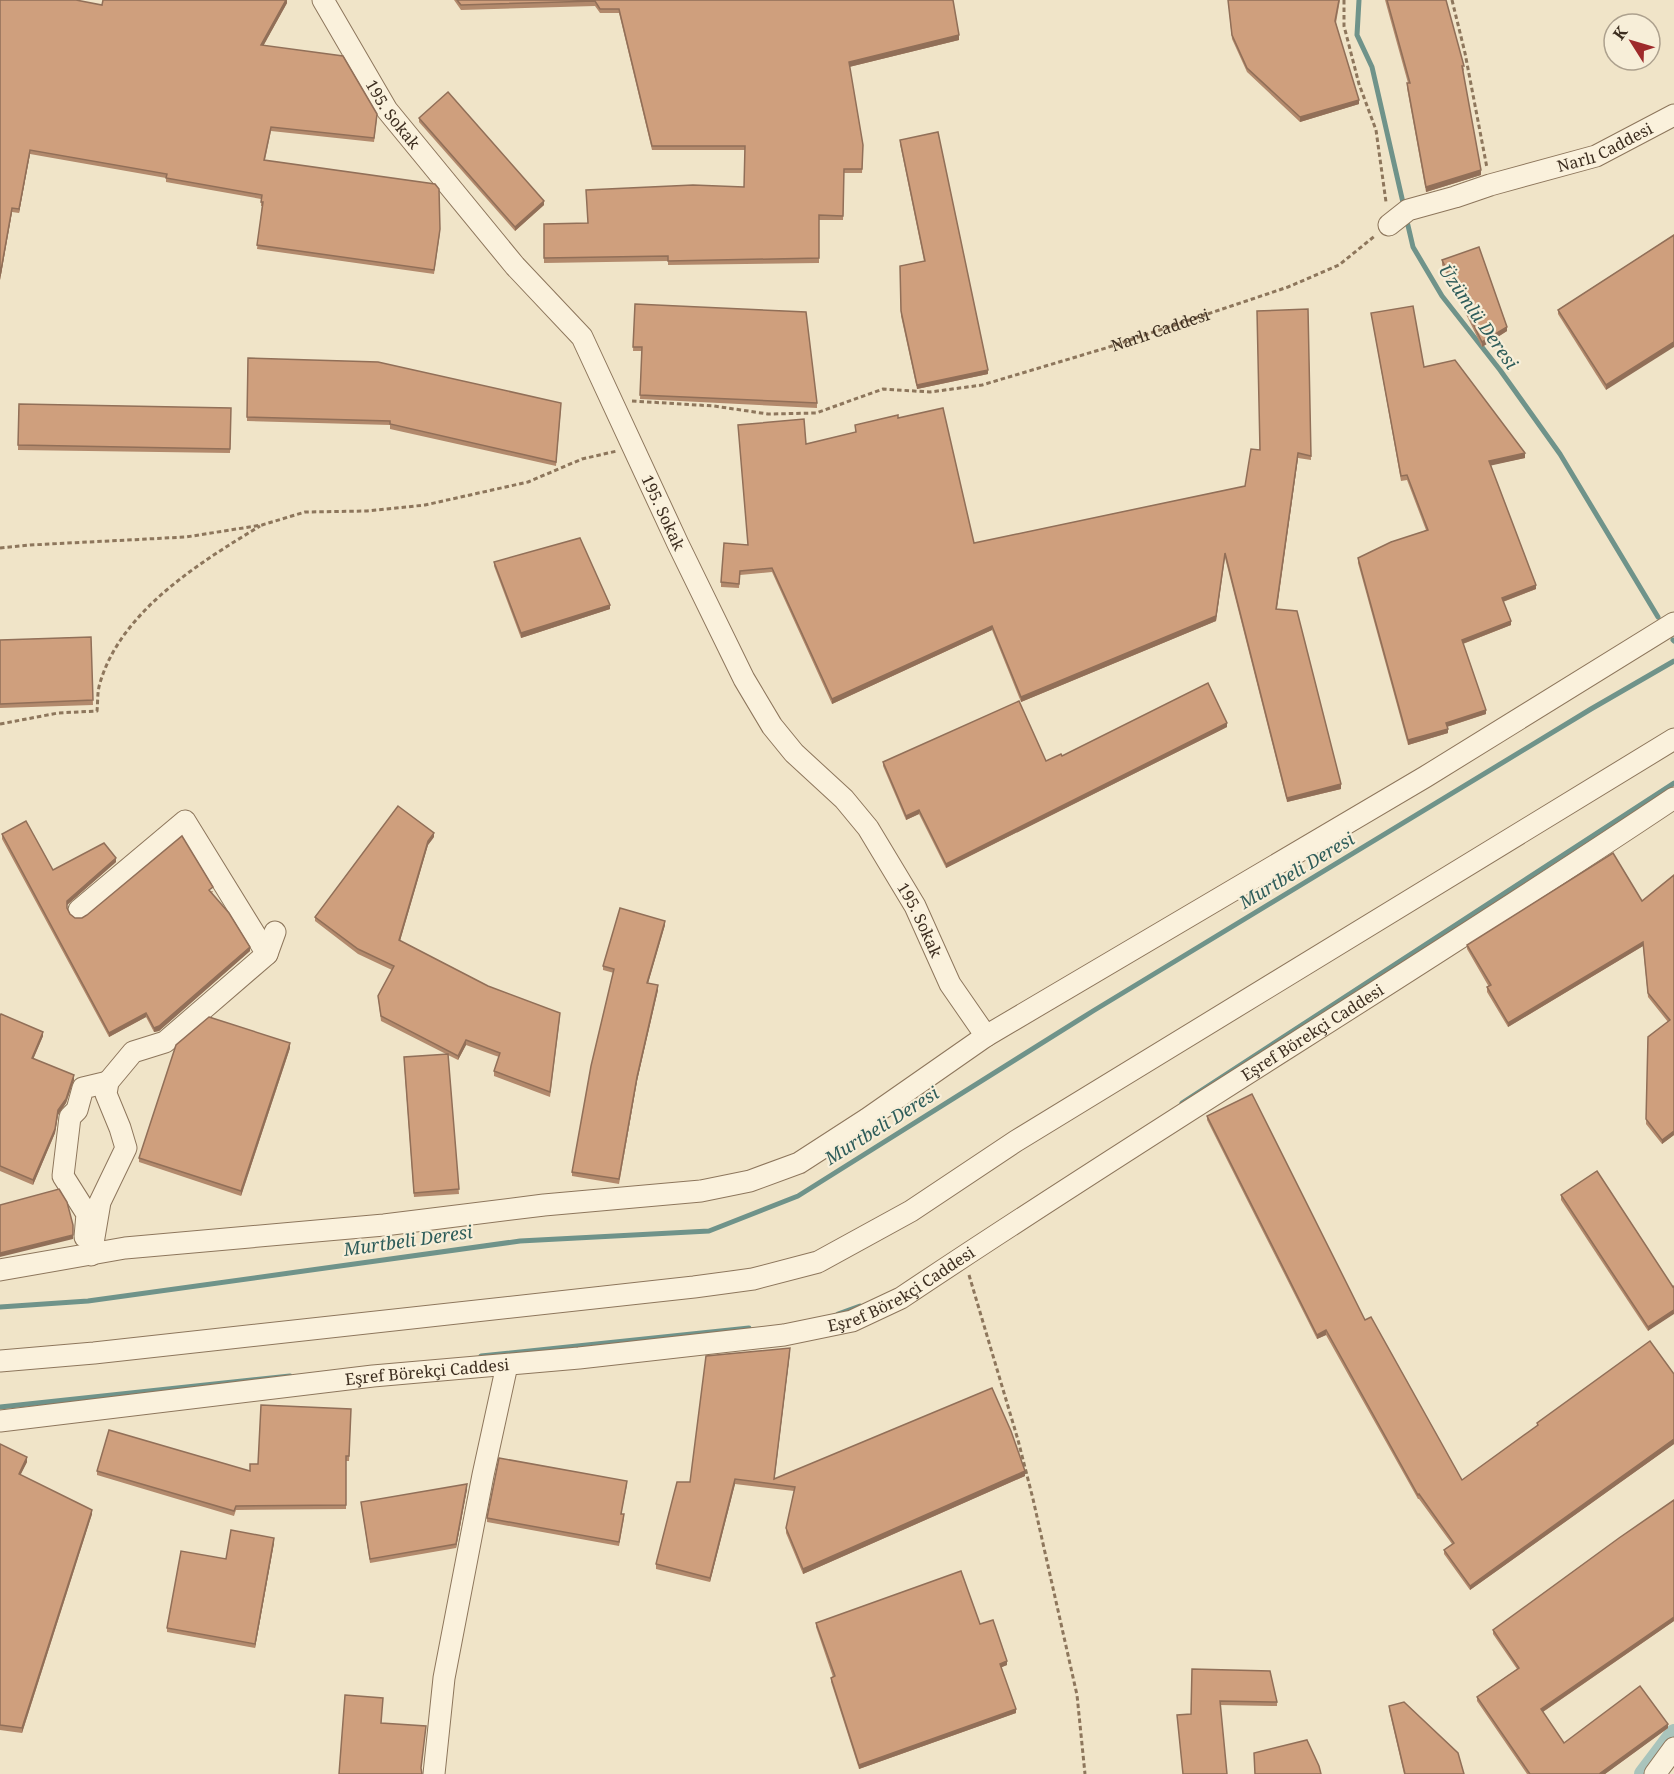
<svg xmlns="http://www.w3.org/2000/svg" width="1674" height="1774" viewBox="0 0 1674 1774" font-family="'Noto Serif',serif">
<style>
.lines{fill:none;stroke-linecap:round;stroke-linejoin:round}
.stream{stroke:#6f938a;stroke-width:5}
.canal{stroke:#a9c4bc;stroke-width:18}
.minor-casing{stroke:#8d765c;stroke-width:23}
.path{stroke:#8d765c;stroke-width:3;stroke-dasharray:4.5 3;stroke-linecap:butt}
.minor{stroke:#faf1dc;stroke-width:21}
.wall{fill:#b2896c}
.shaded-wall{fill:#916f58}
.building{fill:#cf9f7d;stroke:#916f58;stroke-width:1.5}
.labels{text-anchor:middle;stroke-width:4.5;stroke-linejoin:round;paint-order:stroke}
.street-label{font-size:16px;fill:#3d2e20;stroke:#f7eed8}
.water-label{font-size:18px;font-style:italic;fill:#2f5d5a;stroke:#f7eed8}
</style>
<rect width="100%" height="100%" fill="#f0e4c8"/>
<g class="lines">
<g class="stream">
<polyline points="1359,0 1357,35 1372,67 1404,207"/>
<polyline points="1406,217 1413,247 1442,296 1500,370 1560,454 1658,617"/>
<polyline points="1673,640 1674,641"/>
<polyline points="1182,1103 1674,783"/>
<polyline points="0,1307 88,1301 520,1241 709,1231 798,1196 1093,1011 1591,709 1674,661"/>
<polyline points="838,1314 860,1306"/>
<polyline points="481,1356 749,1328"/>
<polyline points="0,1407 290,1376"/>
</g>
<polyline class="canal" points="1643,1774 1674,1733"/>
<defs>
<g id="minor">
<path id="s2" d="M323,0l64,110 128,156 67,71 96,207 66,135 28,47 22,27 50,46 24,29 47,78 35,78 36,52"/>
<path id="s3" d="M1389,225l19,-15 47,-13 35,-12 106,-29 78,-41"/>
<polyline points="79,910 185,821 267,954"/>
<polyline points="85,1237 87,1214 63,1176 70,1117 77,1110 83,1088 108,1082"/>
<polyline points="91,1255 100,1202 126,1148 120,1128 106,1094 108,1082 133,1052 165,1042 267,954 275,932"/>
<polyline points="0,1270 125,1248 384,1225 544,1205 701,1191 750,1181 799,1163 867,1119 986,1036 1425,777 1674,623"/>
<polyline points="0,1361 94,1353 694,1287 753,1279 818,1262 911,1211 1016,1141 1674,739"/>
<path id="s4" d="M0,1421l373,-45 206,-18 205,-23 68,-14 49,-23c255,-171 518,-329 773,-500"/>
<polyline points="434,1774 444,1678 483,1475 507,1365"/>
<polyline points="1655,1774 1674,1748"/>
</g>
</defs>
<use href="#minor" class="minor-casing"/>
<g class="path">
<polyline points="1344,0 1344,26 1359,84 1376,130 1386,202"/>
<polyline points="1452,0 1465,53 1487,168"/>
<path id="s1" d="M632,401l82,5 54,8 48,-1 67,-24 47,3 52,-7 124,-37 182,-61 51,-22 37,-30"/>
<polyline points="0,548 30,545 186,537 262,525 305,512 367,511 425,505 528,482 582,459 617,451"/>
<path d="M0,724l58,-11 39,-2c1,-9 0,-19 3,-28 21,-72 99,-120 160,-157"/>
<polyline points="969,1275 1018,1440 1033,1499 1077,1695 1085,1774"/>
</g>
<use href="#minor" class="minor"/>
</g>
<g class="wall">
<polygon points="0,0 102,5 287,0 287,3 263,46 377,118 374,142 271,131 265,160 440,233 434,274 257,249 262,206 261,206 261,199 166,182 166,178 30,154 19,213 12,212 0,280"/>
<polygon points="454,0 953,0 959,40 849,67 863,145 862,173 844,173 843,220 819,220 819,263 668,265 668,261 544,263 544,224 587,223 744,187 745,150 652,150 619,13 600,13 595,6 461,10"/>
<polygon points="1228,0 1340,0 1336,23 1359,104 1300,122 1247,72 1232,39"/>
<polygon points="1385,0 1446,0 1464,70 1463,71 1481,175 1426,192 1407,88 1407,83 1408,83"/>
<polygon points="419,118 544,205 515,231 419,122"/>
<polygon points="900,140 988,374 917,389 901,316 900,266 924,261 900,144"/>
<polygon points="1674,235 1606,390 1558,314 1558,310"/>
<polygon points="1442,260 1507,331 1482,347 1442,265"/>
<polygon points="635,304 817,403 817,408 640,399 642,351 633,351"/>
<polygon points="1308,309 1311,460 1298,458 1277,609 1341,789 1287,802 1225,558 1216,621 1021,702 992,630 832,704 772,572 740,575 739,588 721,587 721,582 748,545 806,444 856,432 855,425 974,543 1245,486 1259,450"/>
<polygon points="1371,313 1424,367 1525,458 1490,465 1536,589 1503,602 1511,625 1463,644 1486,714 1447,727 1448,733 1408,745 1358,563 1358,558 1426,530 1407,480 1401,481"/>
<polygon points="248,358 561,408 556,466 390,429 390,425 247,421"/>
<polygon points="19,404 231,408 230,453 18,450"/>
<polygon points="494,562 610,609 521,638 494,566"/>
<polygon points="91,637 93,705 0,708 0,640"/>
<polygon points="1227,727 946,868 919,814 906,820 883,766 883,762 1046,761 1062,756"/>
<polygon points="2,834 53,870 116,862 67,905 67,909 70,914 75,918 82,918 213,891 212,893 250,951 159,1031 154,1032 146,1017 109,1037 2,839"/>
<polygon points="434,837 428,845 400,941 488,986 560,1017 550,1097 494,1076 494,1071 499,1057 466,1045 458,1060 448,1055 459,1194 414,1197 404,1062 446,1054 381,1021 378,996 392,970 358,954 315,921 315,917"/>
<polygon points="1674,875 1674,1135 1662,1144 1646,1124 1648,1037 1668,1022 1648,997 1643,946 1508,1027 1487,992 1487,987 1489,987 1467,949 1467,945 1642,901"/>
<polygon points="665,925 648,983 658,990 637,1081 619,1184 572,1176 572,1172 614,973 603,970 603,966"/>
<polygon points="0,1016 43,1036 33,1059 74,1080 66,1103 58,1115 55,1133 33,1185 0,1171"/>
<polygon points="290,1048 241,1196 139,1162 139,1158"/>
<polygon points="1207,1116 1365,1320 1462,1480 1537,1426 1537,1423 1674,1374 1674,1444 1470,1590 1444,1554 1444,1550 1452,1544 1419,1499 1418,1499 1326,1335 1317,1339 1207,1120"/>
<polygon points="1561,1195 1673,1287 1648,1331 1561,1200"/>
<polygon points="790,1352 774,1479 1025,1476 803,1574 786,1533 786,1528 794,1491 735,1484 710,1582 656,1569 656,1564 690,1482"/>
<polygon points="351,1409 349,1461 346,1461 346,1509 236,1510 234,1516 97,1475 97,1471 250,1471 258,1464"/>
<polygon points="0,1444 27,1462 20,1475 92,1514 22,1733 0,1730"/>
<polygon points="627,1485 621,1514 624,1518 619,1546 487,1522 487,1518"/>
<polygon points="467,1489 456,1548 370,1563 361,1502"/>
<polygon points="274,1543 255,1648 167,1632 167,1628 226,1559"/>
<polygon points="1674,1621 1543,1712 1564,1743 1668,1728 1605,1774 1527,1774 1477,1701 1477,1697 1517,1669 1493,1634 1493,1630"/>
<polygon points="816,1623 980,1624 1007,1665 1001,1667 1016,1713 859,1769 831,1682 831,1678 833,1677 816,1627"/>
<polygon points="1192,1669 1277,1702 1277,1706 1220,1705 1191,1714"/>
<polygon points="1389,1706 1464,1774 1404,1774 1389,1710"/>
</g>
<g class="shaded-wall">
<polygon points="286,0 287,0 287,3 261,50 261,45"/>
<polygon points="959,35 959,40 849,67 849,62"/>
<polygon points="1359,100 1359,104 1300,122 1300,117"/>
<polygon points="30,150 30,154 19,213 19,209"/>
<polygon points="1481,170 1481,175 1426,192 1426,187"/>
<polygon points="544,201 544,205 515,231 515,227"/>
<polygon points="12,208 12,212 0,280 0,276"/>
<polygon points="1507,327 1507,331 1482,347 1482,342"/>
<polygon points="1674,342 1674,347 1606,390 1606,385"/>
<polygon points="988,370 988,374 917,389 917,385"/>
<polygon points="1298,453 1298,458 1276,613 1276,609"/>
<polygon points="1525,453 1525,458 1489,466 1489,461"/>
<polygon points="1225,553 1216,621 1021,702 1021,697"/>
<polygon points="1536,585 1536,589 1502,602 1502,598"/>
<polygon points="610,605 610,609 521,638 521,633"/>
<polygon points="1511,621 1511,625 1462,644 1462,640"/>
<polygon points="992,626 992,630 832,704 832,699"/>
<polygon points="1486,710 1486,714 1446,727 1446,723"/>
<polygon points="1227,723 1227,727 946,868 946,864"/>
<polygon points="1448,729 1448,733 1408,745 1408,740"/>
<polygon points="1341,784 1341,789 1287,802 1287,798"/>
<polygon points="919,810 919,814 906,820 906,816"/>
<polygon points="434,833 434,837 428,845 399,944 399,940 428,841"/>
<polygon points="116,858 116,862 67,905 67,901"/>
<polygon points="665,921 665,925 647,987 647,983"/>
<polygon points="1643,942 1643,946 1508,1027 1508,1023"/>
<polygon points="250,947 250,951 159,1031 154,1032 154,1028"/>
<polygon points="658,985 658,990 637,1081 619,1184 637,1077"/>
<polygon points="146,1013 146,1017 109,1037 109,1033"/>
<polygon points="43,1032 43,1036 32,1062 32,1058"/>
<polygon points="466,1040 466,1045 458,1060 458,1056"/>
<polygon points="290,1043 290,1048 241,1196 241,1191"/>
<polygon points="74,1075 74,1080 66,1103 58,1115 55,1133 33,1185 33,1180 58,1110"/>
<polygon points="1674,1131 1674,1135 1662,1144 1662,1140"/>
<polygon points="73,1235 73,1239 0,1257 0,1253"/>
<polygon points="1674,1310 1674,1314 1648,1331 1648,1327"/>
<polygon points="1326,1330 1326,1335 1317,1339 1317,1335"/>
<polygon points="790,1348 790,1352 774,1483 774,1479"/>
<polygon points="1674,1439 1674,1444 1470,1590 1470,1586"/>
<polygon points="27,1457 27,1462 19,1478 19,1474"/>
<polygon points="1025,1471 1025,1476 803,1574 803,1569"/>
<polygon points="735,1479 735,1484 710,1582 710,1578"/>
<polygon points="467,1484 467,1489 456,1548 456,1544"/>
<polygon points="92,1510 92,1514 22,1733 22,1728"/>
<polygon points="274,1538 274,1543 255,1648 255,1644"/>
<polygon points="1674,1617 1674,1621 1541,1713 1541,1709"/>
<polygon points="1007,1661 1007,1665 1000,1668 1000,1664"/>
<polygon points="1016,1709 1016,1713 859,1769 859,1765"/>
<polygon points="1668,1724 1668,1728 1605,1774 1599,1774"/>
</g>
<g class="building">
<polygon points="0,0 76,0 102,5 103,0 286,0 261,45 343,56 377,114 374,138 271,127 264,160 435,184 439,189 440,229 434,270 257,245 263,202 261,202 262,195 166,178 167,174 30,150 19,209 12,208 0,276"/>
<polygon points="457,0 953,0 959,35 849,62 863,145 862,169 844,169 843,216 819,215 819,258 668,261 668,256 544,258 544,224 588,223 586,190 693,185 744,187 745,146 652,146 619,9 600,9 595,1 461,5"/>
<polygon points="1228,0 1339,0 1335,21 1359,100 1300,117 1247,68 1232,35"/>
<polygon points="1387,0 1446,0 1464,66 1462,66 1481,170 1426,187 1407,83 1410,83"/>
<polygon points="448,92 544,201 515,227 419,118"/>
<polygon points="938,132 988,370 917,385 901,311 900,266 925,261 900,140"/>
<polygon points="1674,235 1674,342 1606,385 1558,310"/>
<polygon points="1479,247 1507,327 1482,342 1442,260"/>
<polygon points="635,304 806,312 817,403 640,395 642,347 633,347"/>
<polygon points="1413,306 1424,367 1455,360 1525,453 1489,461 1536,585 1502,598 1511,621 1462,640 1486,710 1446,723 1448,729 1408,740 1358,558 1391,542 1428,530 1407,475 1401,476 1371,313"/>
<polygon points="1308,309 1311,456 1298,453 1276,609 1297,611 1341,784 1287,798 1225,553 1216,616 1021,697 992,626 832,699 772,568 740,571 739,584 721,582 724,543 748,545 738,425 804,419 806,444 856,432 855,425 898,415 898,418 943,408 974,543 1245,486 1251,449 1260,450 1257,311"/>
<polygon points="248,358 378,362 561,403 556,462 390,424 390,421 247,417"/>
<polygon points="19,404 231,408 230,449 18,445"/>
<polygon points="580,538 610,605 521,633 494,562"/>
<polygon points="91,637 93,700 0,704 0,640"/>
<polygon points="1208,683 1227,723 946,864 919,810 906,816 883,762 1019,701 1046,761 1061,754 1062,756"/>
<polygon points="398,806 434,833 428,841 399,940 488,986 560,1013 550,1092 494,1071 500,1053 466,1040 458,1056 381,1016 378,996 394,966 358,949 315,917"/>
<polygon points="26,821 53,870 104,843 116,858 67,901 67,908 70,914 75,918 82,918 87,915 182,836 213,887 209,890 229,913 250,947 159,1026 154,1028 146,1013 109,1033 2,834"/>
<polygon points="1613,853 1642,901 1674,875 1674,1131 1662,1140 1646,1119 1648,1037 1670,1020 1648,993 1643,942 1508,1023 1487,987 1491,985 1467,945"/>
<polygon points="620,908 665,921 647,983 658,985 637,1077 619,1179 572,1172 591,1066 614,969 603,966"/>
<polygon points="1,1014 43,1032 32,1058 74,1075 66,1099 58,1110 55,1129 33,1180 0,1166 0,1016"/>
<polygon points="209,1017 290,1043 241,1191 139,1158 176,1045"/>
<polygon points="448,1054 459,1189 414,1193 404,1057"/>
<polygon points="1252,1094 1365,1320 1371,1317 1462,1480 1538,1425 1537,1423 1650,1341 1674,1374 1674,1439 1470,1586 1444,1550 1454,1543 1419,1494 1418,1495 1326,1330 1317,1335 1207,1116"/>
<polygon points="1597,1171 1673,1287 1674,1286 1674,1310 1648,1327 1561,1195"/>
<polygon points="59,1189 67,1202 73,1225 73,1235 0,1253 0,1205"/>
<polygon points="790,1348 774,1479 992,1388 1011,1431 1025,1471 803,1569 786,1528 795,1487 735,1479 710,1578 656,1564 677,1482 690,1482 706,1356"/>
<polygon points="261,1405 351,1409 349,1456 346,1456 346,1505 236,1506 234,1511 97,1471 109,1430 250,1471 250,1464 258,1464"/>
<polygon points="0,1444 27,1457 19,1474 92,1510 22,1728 0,1725"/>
<polygon points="499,1458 627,1481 621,1514 624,1514 619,1542 487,1518"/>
<polygon points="467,1484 456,1544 370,1559 361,1502"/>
<polygon points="1674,1500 1674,1617 1541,1709 1564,1743 1640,1686 1668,1724 1599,1774 1530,1774 1477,1697 1519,1668 1493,1630 1619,1538"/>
<polygon points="231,1530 274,1538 255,1644 167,1628 181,1551 226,1559"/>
<polygon points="961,1571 980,1624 993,1620 1007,1661 1000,1664 1016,1709 859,1765 831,1678 835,1676 816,1623"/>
<polygon points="1192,1669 1270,1671 1277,1702 1220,1701 1227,1774 1183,1774 1177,1715 1191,1714"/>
<polygon points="345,1695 383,1698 381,1723 426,1726 421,1768 422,1774 339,1774"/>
<polygon points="1404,1702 1458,1753 1464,1774 1405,1774 1389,1706"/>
<polygon points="1307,1740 1319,1766 1321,1774 1255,1774 1254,1753"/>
</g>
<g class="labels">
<g class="street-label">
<text dy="6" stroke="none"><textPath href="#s2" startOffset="134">195. Sokak</textPath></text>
<text dy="6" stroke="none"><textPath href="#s3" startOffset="231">Narlı Caddesi</textPath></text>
<text dy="6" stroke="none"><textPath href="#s1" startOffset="542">Narlı Caddesi</textPath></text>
<text dy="6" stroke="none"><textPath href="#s2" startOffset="620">195. Sokak</textPath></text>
<text dy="6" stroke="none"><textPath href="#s2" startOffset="1106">195. Sokak</textPath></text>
<text dy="6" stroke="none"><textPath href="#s4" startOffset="1402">Eşref Börekçi Caddesi</textPath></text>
<text dy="6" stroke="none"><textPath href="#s4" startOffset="916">Eşref Börekçi Caddesi</textPath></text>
<text dy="6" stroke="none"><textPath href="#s4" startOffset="430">Eşref Börekçi Caddesi</textPath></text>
</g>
<g class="water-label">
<text transform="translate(1478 317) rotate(55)" y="6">Üzümlü Deresi</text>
<text transform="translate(1297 871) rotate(-31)" y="6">Murtbeli Deresi</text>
<text transform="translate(882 1126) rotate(-32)" y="6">Murtbeli Deresi</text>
<text transform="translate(408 1241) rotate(-8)" y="6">Murtbeli Deresi</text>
</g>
</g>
<g transform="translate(1632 42) rotate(307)"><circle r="28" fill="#f7eed8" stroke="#ada18e" stroke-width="1.5"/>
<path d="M0-4.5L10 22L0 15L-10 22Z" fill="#9e2a2b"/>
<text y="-9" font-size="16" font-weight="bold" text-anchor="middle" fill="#3d2e20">K</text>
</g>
</svg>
